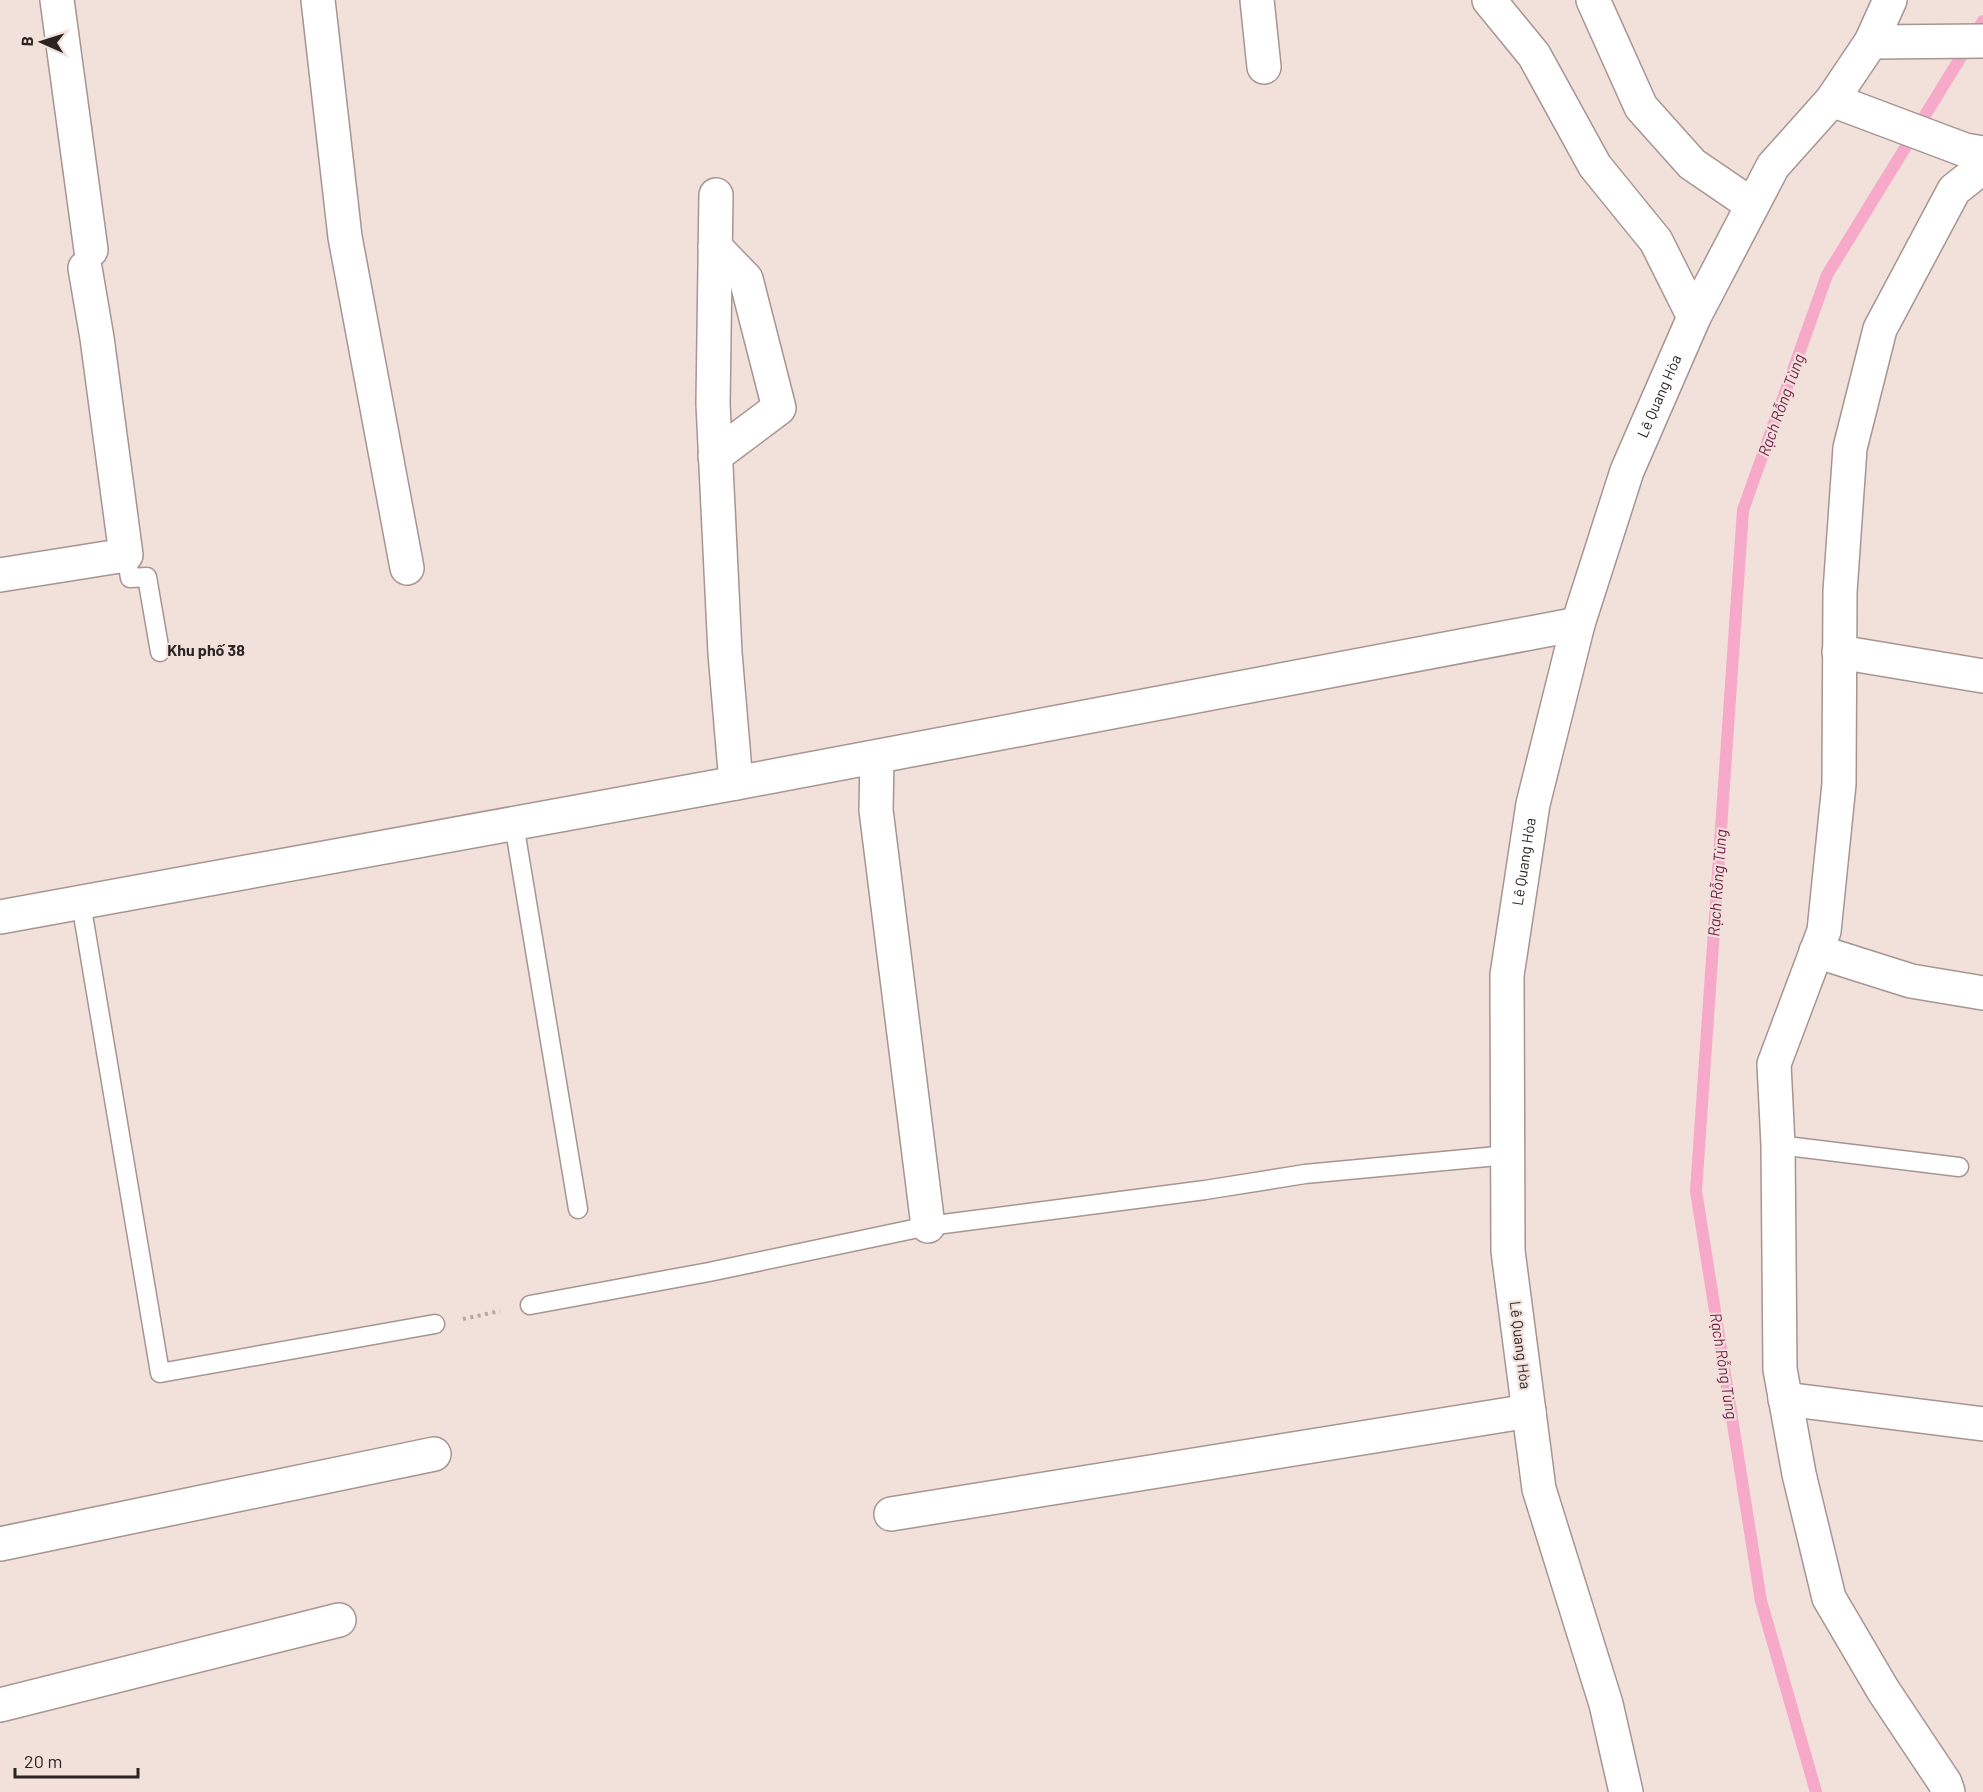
<svg xmlns="http://www.w3.org/2000/svg" width="1983" height="1792" viewBox="0 0 1983 1792" font-family="Barlow,sans-serif">
<style>
.lines{fill:none;stroke-linecap:round;stroke-linejoin:round}
.stream{stroke:#f6a9c9;stroke-width:12}
.lane-casing{stroke:#a69590;stroke-width:21}
.street-casing{stroke:#a69590;stroke-width:36}
.secondary-casing{stroke:#a69590;stroke-width:36}
.path{stroke:#b6a7a3;stroke-width:4;stroke-dasharray:3 4.5;stroke-linecap:butt}
.lane{stroke:#fff;stroke-width:18}
.street{stroke:#fff;stroke-width:33}
.secondary{stroke:#fff;stroke-width:33}
.labels{text-anchor:middle;stroke-width:4.5;stroke-linejoin:round;paint-order:stroke}
.street-label{font-size:15px;fill:#2b2422;stroke:#f2e0db}
.water-label{font-size:16px;font-style:italic;fill:#721b49;stroke:#f2e0db}
.neighbourhood-label{font-size:16px;font-weight:bold;fill:#2b2422;stroke:#f2e0db}
</style>
<rect width="100%" height="100%" fill="#f2e0db"/>
<g class="lines">
<polyline class="stream" points="1816,1792 1761,1601 1696,1191 1743,510 1827,275 1983,21"/>
<defs>
<g id="lane">
<polyline points="126,555 130,578 147,577 160,652"/>
<polyline points="514,824 578,1209"/>
<polyline points="81,903 160,1373 435,1324"/>
<polyline points="1778,1145 1959,1167"/>
<polyline points="530,1305 709,1272 928,1226 1205,1190 1305,1174 1508,1155"/>
</g>
<g id="street">
<polyline points="57,0 91,250"/>
<polyline points="318,0 345,237 407,568"/>
<polyline points="1257,0 1264,67"/>
<polyline points="1489,0 1534,55 1595,166 1656,241 1694,317"/>
<polyline points="1593,0 1641,107 1692,164 1752,205"/>
<polyline points="1871,42 1983,41"/>
<polyline points="1832,100 1965,150 1983,153"/>
<polyline points="716,195 713,404 725,653 736,783"/>
<polyline points="715,456 779,408 746,279 715,247"/>
<polyline points="0,575 126,555 97,338 85,268"/>
<polyline points="1839,652 1983,676"/>
<polyline points="877,757 876,810 928,1226"/>
<polyline points="0,917 736,783 1578,624"/>
<polyline points="1816,951 1911,981 1983,993"/>
<polyline points="1785,1399 1983,1424"/>
<polyline points="891,1514 1529,1411"/>
<polyline points="0,1544 434,1454"/>
<polyline points="0,1705 339,1620"/>
<polyline points="1948,1792 1945,1783 1883,1690 1829,1598 1799,1474 1780,1369 1778,1145 1774,1064 1824,931 1839,784 1840,592 1850,448 1880,329 1954,190 1983,167"/>
</g>
<g id="secondary">
<path id="s1" d="M1626,1792l-20,-88 -67,-215 -31,-238 -1,-276 26,-171 45,-180 49,-153 67,-154 79,-151 59,-66 39,-58 19,-42"/>
</g>
</defs>
<use href="#lane" class="lane-casing"/>
<use href="#street" class="street-casing"/>
<use href="#secondary" class="secondary-casing"/>
<polyline class="path" points="463,1319 500,1311"/>
<use href="#lane" class="lane"/>
<use href="#street" class="street"/>
<use href="#secondary" class="secondary"/>
</g>
<g class="labels">
<g class="street-label">
<text dy="5" stroke="none"><textPath href="#s1" startOffset="1432">Lê Quang Hòa</textPath></text>
<text dy="5" stroke="none"><textPath href="#s1" startOffset="946">Lê Quang Hòa</textPath></text>
<text transform="translate(1520 1345) rotate(83)" y="5">Lê Quang Hòa</text>
</g>
<g class="water-label">
<text transform="translate(1781 405) rotate(-70)" y="6">Rạch Rỗng Tùng</text>
<text transform="translate(1717 883) rotate(-86)" y="6">Rạch Rỗng Tùng</text>
<text transform="translate(1724 1366) rotate(81)" y="6">Rạch Rỗng Tùng</text>
</g>
<g class="neighbourhood-label">
<text x="206" y="656">Khu phố 38</text>
</g>
</g>
<g transform="translate(42 42) rotate(273)" stroke="#f2e0db" stroke-width="4.5" paint-order="stroke">
<path d="M0-4.5L10 22L0 15L-10 22Z" fill="#2b2422"/>
<text y="-9" font-size="16" font-weight="bold" text-anchor="middle" fill="#2b2422">B</text>
</g>
<path d="M15 1768v9h123v-9" fill="none" stroke="#2b2422" stroke-width="3"/>
<text x="24" y="1768" font-size="18" fill="#2b2422" stroke="#f2e0db" stroke-width="4.5" paint-order="stroke">20 m</text>
</svg>
